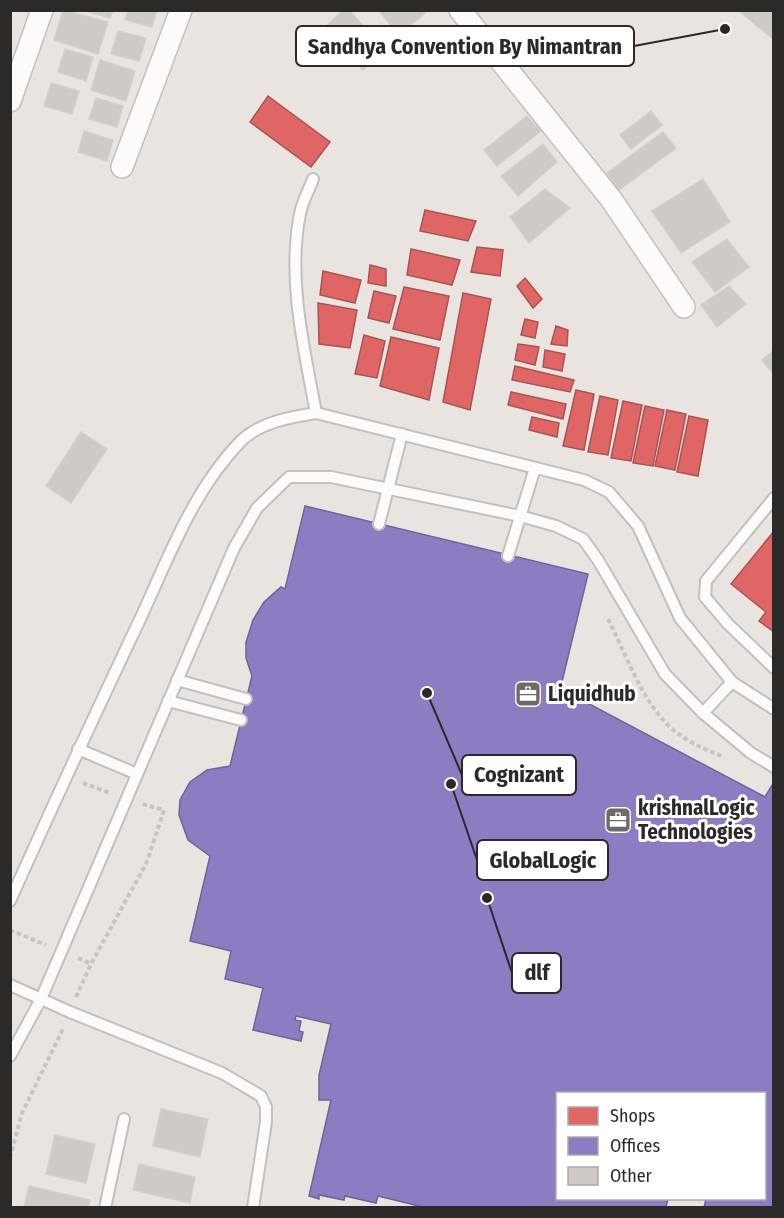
<svg xmlns="http://www.w3.org/2000/svg" width="784" height="1218" viewBox="0 0 784 1218" font-family="'Fira Sans Condensed',sans-serif">
<style>
.shops{fill:#e06666;stroke:#a95454;stroke-width:1.5}
.offices{fill:#8e7cc3;stroke:#706395;stroke-width:1.5}
.building{fill:#cecac6;stroke:#d4d0cb;stroke-width:1.5}
.lines{fill:none;stroke-linecap:round;stroke-linejoin:round}
.lane-casing{stroke:#c2c0c1;stroke-width:14}
.street-casing{stroke:#c2c0c1;stroke-width:24}
.path{stroke:#c6c6c5;stroke-width:4;stroke-dasharray:4.5 3;stroke-linecap:butt}
.lane{stroke:#fcfbfa;stroke-width:10}
.street{stroke:#fcfbfa;stroke-width:21}
.labels{text-anchor:middle;stroke-width:6;stroke-linejoin:round;paint-order:stroke}
.poi-label{font-size:21px;font-weight:bold;fill:#2a2a2a;stroke:#fff;text-anchor:start}
.leader{fill:none;stroke:#2a2a2a;stroke-width:2}
.callout-dot{fill:#2a2a2a;stroke:#fff;stroke-width:2}
.callout{fill:#fff;stroke:#2a2a2a;stroke-width:2}
.callout-label{font-size:22px;text-anchor:middle;font-weight:bold;fill:#2a2a2a}
</style>
<rect width="100%" height="100%" fill="#e9e4df"/>
<g class="shops">
<polygon points="268,96 330,142 311,167 250,122"/>
<polygon points="425,210 476,221 468,241 420,231"/>
<polygon points="477,247 503,250 500,276 471,272"/>
<polygon points="411,249 460,260 452,285 407,275"/>
<polygon points="370,265 386,269 386,286 368,283"/>
<polygon points="323,271 361,280 355,303 320,295"/>
<polygon points="525,278 542,299 533,308 517,286"/>
<polygon points="404,287 449,296 440,340 393,329"/>
<polygon points="374,291 396,296 389,323 368,318"/>
<polygon points="463,293 491,299 470,410 443,402"/>
<polygon points="318,303 357,310 350,348 319,344"/>
<polygon points="525,319 538,322 535,338 521,335"/>
<polygon points="556,326 568,330 567,346 551,344"/>
<polygon points="364,335 385,341 377,378 355,374"/>
<polygon points="391,337 439,348 429,400 380,386"/>
<polygon points="518,344 539,347 535,365 515,360"/>
<polygon points="545,350 565,354 562,371 543,367"/>
<polygon points="515,366 574,380 570,392 512,380"/>
<polygon points="576,390 594,394 584,450 563,446"/>
<polygon points="511,392 566,404 563,419 508,405"/>
<polygon points="600,396 618,400 608,455 588,452"/>
<polygon points="623,401 642,405 631,461 611,458"/>
<polygon points="645,406 664,410 653,466 633,463"/>
<polygon points="667,410 686,414 675,470 655,466"/>
<polygon points="689,416 708,420 698,476 677,472"/>
<polygon points="532,417 559,423 557,437 529,430"/>
<polygon points="774,531 774,632 759,621 766,612 731,584"/>
<polygon points="570,1070 648,1093 648,1094 567,1094"/>
<polygon points="558,1155 558,1198 625,1198 623,1208 566,1208 550,1204"/>
</g>
<polygon class="offices" points="305,506 588,574 560,690 577,695 576,697 765,797 774,782 774,1208 704,1208 706,1198 764,1198 764,1094 558,1094 558,1198 668,1198 666,1208 427,1208 378,1196 376,1203 345,1196 344,1200 319,1195 319,1199 309,1196 331,1100 319,1100 319,1075 331,1024 296,1016 295,1020 301,1021 299,1031 303,1032 301,1041 253,1030 263,988 225,979 231,951 190,941 210,856 188,840 179,815 180,800 190,782 207,770 230,766 252,676 246,658 246,642 253,620 264,602 281,587 285,589"/>
<g class="building">
<polygon points="63,10 108,22 98,54 54,40"/>
<polygon points="83,10 113,10 110,18"/>
<polygon points="128,10 157,10 152,27 125,20"/>
<polygon points="343,10 349,10 385,50 363,70 354,61 351,64 338,49 335,51 319,33"/>
<polygon points="378,10 423,10 425,13 399,35"/>
<polygon points="738,10 774,10 774,40"/>
<polygon points="118,31 146,38 139,61 111,54"/>
<polygon points="65,49 93,57 86,81 58,72"/>
<polygon points="100,60 135,71 126,101 91,90"/>
<polygon points="51,83 79,91 72,114 44,106"/>
<polygon points="96,98 123,106 117,127 89,119"/>
<polygon points="651,111 662,125 631,149 620,135"/>
<polygon points="527,116 541,131 497,166 484,150"/>
<polygon points="84,131 113,140 107,161 78,152"/>
<polygon points="663,132 676,148 619,190 607,173"/>
<polygon points="543,144 557,162 518,196 501,176"/>
<polygon points="703,179 730,222 681,253 652,211"/>
<polygon points="545,189 570,208 529,243 510,217"/>
<polygon points="727,239 749,267 715,292 692,262"/>
<polygon points="729,286 746,304 717,327 701,305"/>
<polygon points="774,350 774,375 762,360"/>
<polygon points="81,432 107,449 71,503 46,486"/>
<polygon points="161,1109 208,1119 200,1157 153,1146"/>
<polygon points="55,1135 95,1144 86,1183 46,1174"/>
<polygon points="139,1164 195,1177 190,1203 133,1190"/>
<polygon points="29,1186 90,1200 88,1208 24,1208"/>
</g>
<g class="lines">
<defs>
<g id="lane">
<path d="M313,179c-4,11 -11,23 -13,35 -13,65 4,134 16,199"/>
<polyline points="774,498 706,581 705,597 728,624 774,668"/>
<polyline points="379,524 402,434"/>
<polyline points="508,556 535,468"/>
<polyline points="177,680 246,699"/>
<polyline points="168,701 241,720"/>
<polyline points="703,713 732,682"/>
<polyline points="78,749 137,774"/>
<path d="M10,901c43,-96 87,-191 132,-286 27,-59 52,-126 99,-174 19,-19 50,-24 75,-28l268,67 25,12 29,34 42,92 52,64 42,27"/>
<polyline points="10,985 70,1012 222,1073 261,1096 266,1107 266,1122 253,1208"/>
<polyline points="10,1056 41,999 234,548 257,508 289,477 331,477 520,516 556,526 583,539 598,560 665,674 703,713 751,753 774,767"/>
<polyline points="105,1208 124,1119"/>
</g>
<g id="street">
<polyline points="460,10 611,199 684,307"/>
<polyline points="10,101 42,10"/>
<polyline points="122,167 181,10"/>
</g>
</defs>
<use href="#lane" class="lane-casing"/>
<use href="#street" class="street-casing"/>
<g class="path">
<path d="M608,619c18,35 33,80 61,107 15,14 34,23 53,30"/>
<polyline points="83,783 110,793"/>
<polyline points="10,930 46,945"/>
<polyline points="78,958 91,964"/>
<polyline points="76,997 91,964 146,864 164,810 142,804"/>
<polyline points="10,1158 22,1113 63,1029"/>
</g>
<use href="#lane" class="lane"/>
<use href="#street" class="street"/>
</g>
<defs>
<symbol id="office-square" viewBox="-11 -11 22 22"><rect x="-9" y="-9" width="18" height="18" rx="4" fill="#6d6b69" stroke="#fff"/><path d="M-6-3h4V-5.5h4V-3h4V5H-6ZM-1-4.5V-3h2v-1.5ZM-6 0V1H6V0Z" fill="#fff"/></symbol>
</defs>
<g fill-rule="evenodd">
<use href="#office-square" x="513" y="679" width="30" height="30"/>
<use href="#office-square" x="603" y="805" width="30" height="30"/>
</g>
<g class="labels">
<g class="poi-label">
<text x="548" y="701">Liquidhub</text>
<text x="638" y="815">krishnalLogic<tspan x="638" dy="24">Technologies</tspan></text>
</g>
</g>
<path class="leader" d="M725 29L634 46M427 693L462 775M451 784L477 860M487 898L512 973"/>
<g class="callout-dot">
<circle cx="725" cy="29" r="6"/>
<circle cx="427" cy="693" r="6"/>
<circle cx="451" cy="784" r="6"/>
<circle cx="487" cy="898" r="6"/>
</g>
<g class="callout">
<rect x="296" y="26" width="338" height="40" rx="6"/>
<rect x="462" y="755" width="114" height="40" rx="6"/>
<rect x="477" y="840" width="131" height="40" rx="6"/>
<rect x="512" y="953" width="49" height="40" rx="6"/>
</g>
<g class="callout-label">
<text x="465" y="54">Sandhya Convention By Nimantran</text>
<text x="519" y="782">Cognizant</text>
<text x="543" y="868">GlobalLogic</text>
<text x="537" y="980">dlf</text>
</g>
<rect width="784" height="1218" fill="none" stroke="#2a2a2a" stroke-width="24"/>
<rect x="556" y="1092" width="210" height="108" fill="#ffffff" stroke="#aaaaaa" stroke-width="1.5"/>
<rect x="568" y="1107" width="30" height="18" fill="#e06666" stroke="#aaaaaa" stroke-width="1.5"/>
<text x="610" y="1122" font-size="18" fill="#2a2a2a">Shops</text>
<rect x="568" y="1137" width="30" height="18" fill="#8e7cc3" stroke="#aaaaaa" stroke-width="1.5"/>
<text x="610" y="1152" font-size="18" fill="#2a2a2a">Offices</text>
<rect x="568" y="1167" width="30" height="18" fill="#cecac6" stroke="#aaaaaa" stroke-width="1.5"/>
<text x="610" y="1182" font-size="18" fill="#2a2a2a">Other</text>
</svg>
